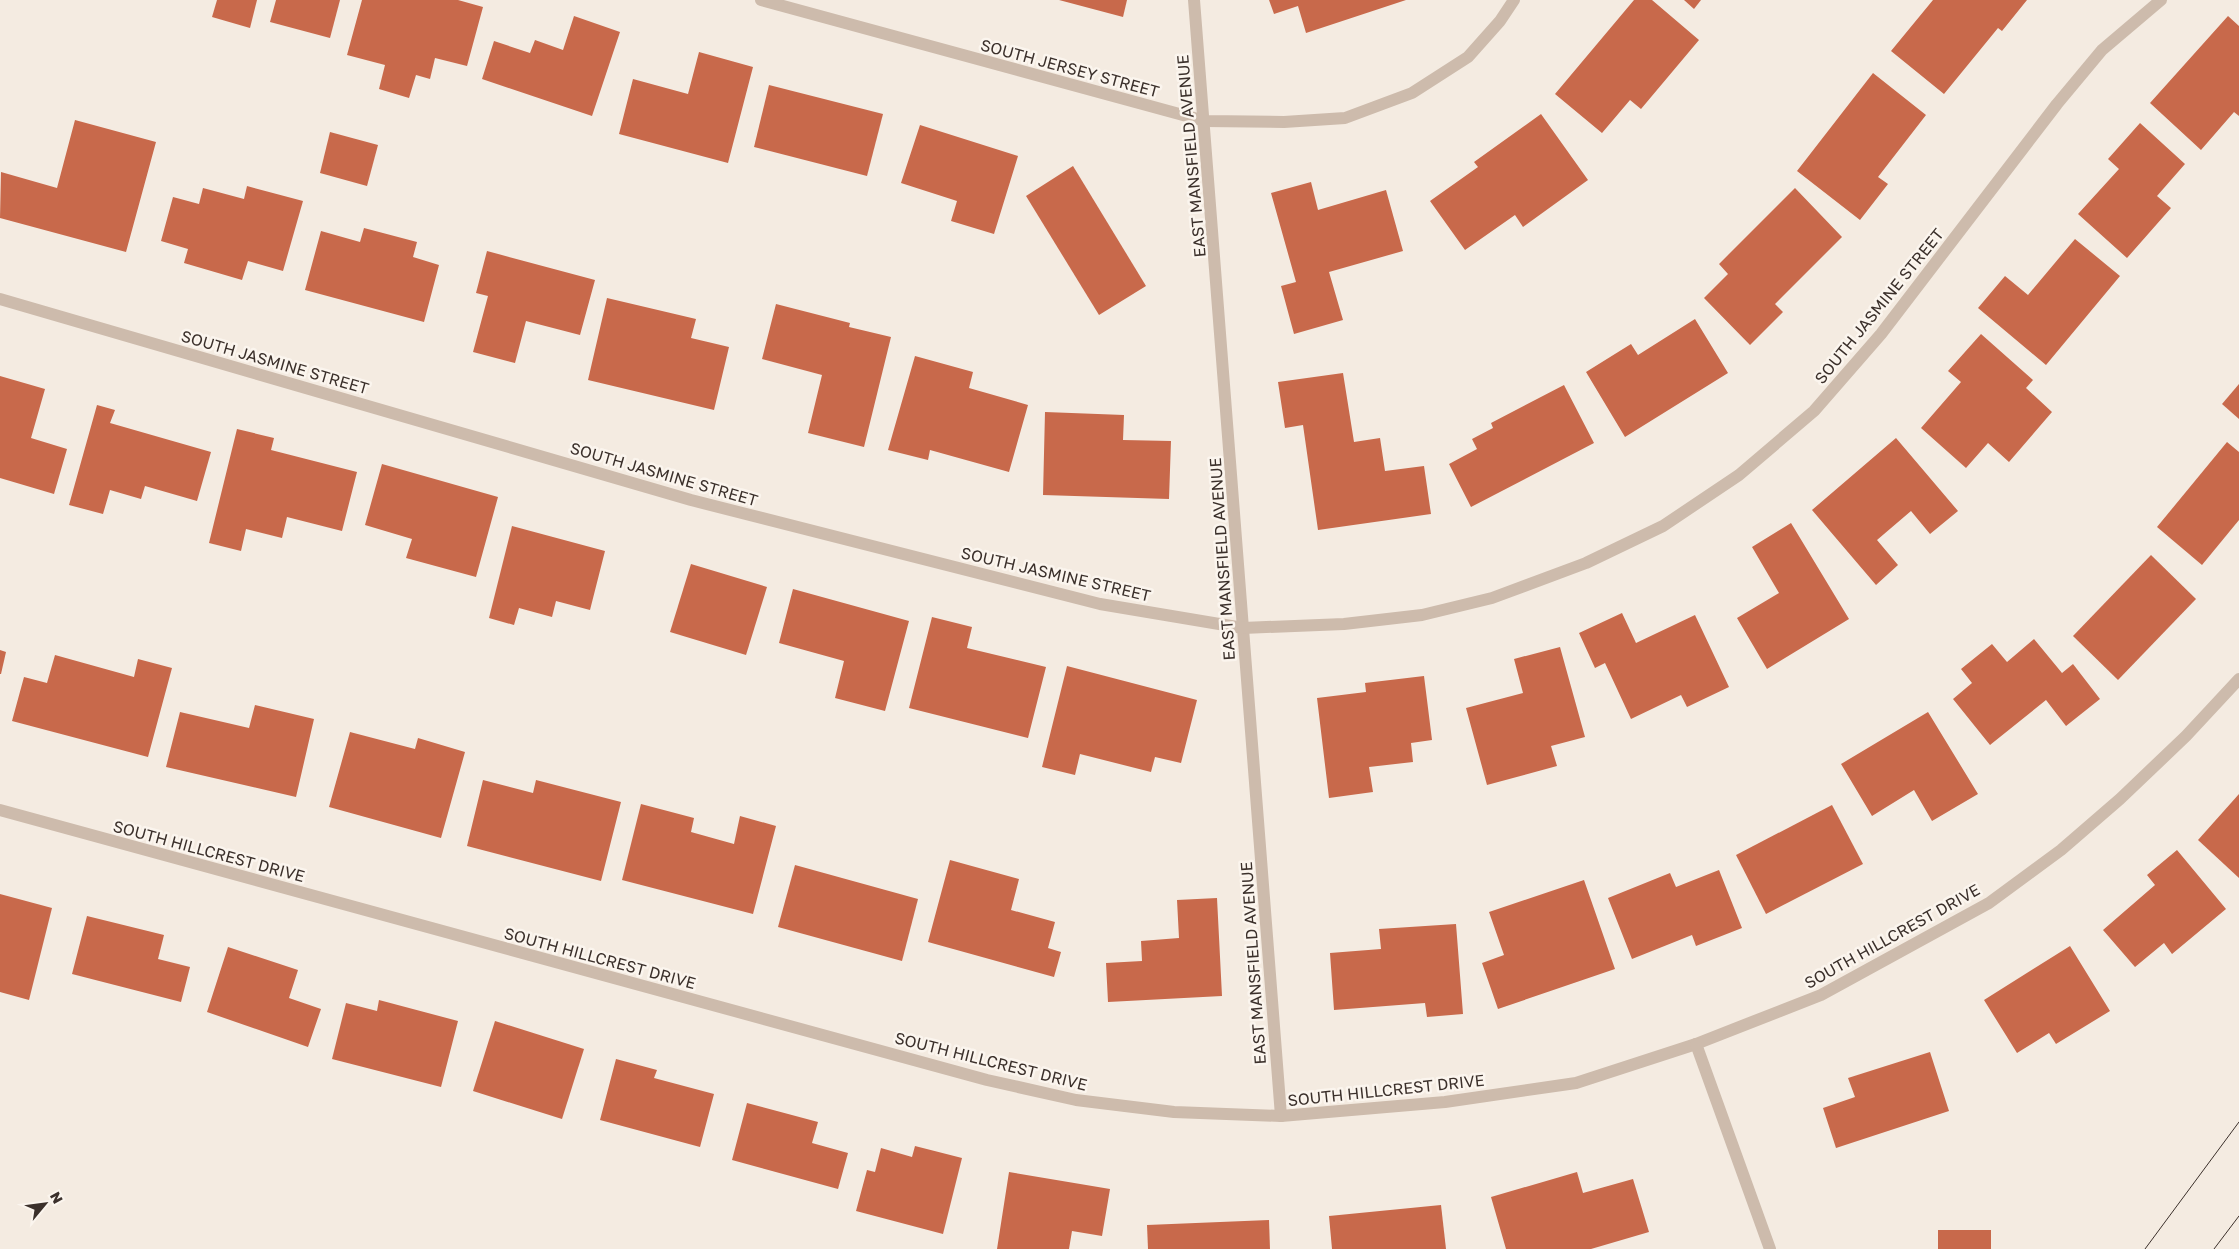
<svg xmlns="http://www.w3.org/2000/svg" width="2239" height="1249" viewBox="0 0 2239 1249" font-family="'Golos Text',sans-serif">
<style>
.building{fill:#c8694b}
.lines{fill:none;stroke-linecap:round;stroke-linejoin:round}
.minor{stroke:#cdbbac;stroke-width:12}
.tram{stroke:#3b302b;stroke-width:1}
.labels{text-anchor:middle;stroke-width:5;stroke-linejoin:round;paint-order:stroke}
.street-label{font-size:16px;fill:#3b302b;stroke:#fbf5ee}
</style>
<rect width="100%" height="100%" fill="#f4ebe1"/>
<g class="building">
<polygon points="217,0 257,0 250,28 212,17"/>
<polygon points="276,0 340,0 330,38 270,22"/>
<polygon points="362,0 458,0 483,7 467,66 435,58 430,79 416,75 409,98 379,89 385,65 347,55"/>
<polygon points="1059,0 1127,0 1123,17"/>
<polygon points="1269,0 1406,0 1306,33 1298,6 1274,14"/>
<polygon points="1634,0 1652,0 1699,40 1641,109 1630,100 1602,133 1555,94"/>
<polygon points="1684,0 1701,0 1694,9"/>
<polygon points="1933,0 2027,0 2002,31 1998,28 1944,94 1891,51"/>
<polygon points="574,16 620,32 592,116 482,79 494,41 530,53 535,40 563,50"/>
<polygon points="2228,16 2239,26 2239,116 2234,112 2201,150 2150,103"/>
<polygon points="699,52 753,67 728,163 619,134 633,79 688,94"/>
<polygon points="1873,73 1926,115 1878,177 1888,184 1860,220 1797,171"/>
<polygon points="769,85 883,114 867,176 754,147"/>
<polygon points="1541,114 1588,180 1523,227 1515,215 1465,250 1430,201 1478,167 1474,162"/>
<polygon points="75,120 156,142 126,252 0,218 1,172 57,188"/>
<polygon points="2140,123 2185,164 2157,196 2171,208 2127,258 2078,214 2119,169 2108,159"/>
<polygon points="920,125 1018,156 994,234 951,221 957,201 901,183"/>
<polygon points="330,132 378,145 367,186 320,173"/>
<polygon points="1073,166 1146,286 1099,315 1026,196"/>
<polygon points="1311,182 1318,210 1386,190 1403,251 1329,272 1343,320 1294,334 1281,286 1296,282 1271,193"/>
<polygon points="247,186 303,201 283,271 248,261 242,280 184,263 188,249 161,241 173,197 199,204 203,188 244,199"/>
<polygon points="1795,188 1842,237 1775,304 1783,312 1750,345 1704,298 1728,274 1719,264"/>
<polygon points="364,228 417,242 413,257 439,265 424,322 305,290 321,231 360,242"/>
<polygon points="2075,239 2120,276 2046,365 1978,308 2005,276 2028,295"/>
<polygon points="487,251 595,280 580,335 526,321 515,363 473,352 488,296 476,293"/>
<polygon points="607,298 696,319 691,338 729,347 714,410 588,380"/>
<polygon points="776,304 850,323 849,327 891,337 864,447 808,433 822,375 762,359"/>
<polygon points="1695,319 1728,373 1625,437 1586,372 1631,344 1638,355"/>
<polygon points="1981,334 2033,380 2026,388 2052,412 2009,462 1988,443 1966,468 1921,428 1961,382 1948,371"/>
<polygon points="915,356 973,372 969,388 1028,405 1009,472 930,450 928,460 888,450"/>
<polygon points="1343,373 1354,442 1380,438 1385,471 1424,466 1431,514 1318,530 1303,425 1285,428 1278,382"/>
<polygon points="0,376 45,389 31,438 67,449 54,494 0,478"/>
<polygon points="2239,384 2239,419 2222,404"/>
<polygon points="1564,385 1594,443 1471,507 1449,464 1477,449 1472,439 1493,428 1491,423"/>
<polygon points="97,405 115,410 110,423 211,452 197,501 145,486 141,499 110,490 103,514 69,505"/>
<polygon points="1045,412 1124,415 1123,440 1171,441 1169,499 1043,495"/>
<polygon points="237,429 274,438 271,450 357,472 342,531 287,517 282,538 246,529 241,551 209,543"/>
<polygon points="1896,438 1958,511 1930,534 1911,511 1877,540 1898,565 1876,585 1812,510"/>
<polygon points="2227,442 2239,452 2239,520 2202,565 2157,527"/>
<polygon points="382,464 498,497 476,577 406,558 412,539 365,525"/>
<polygon points="1791,523 1849,619 1767,669 1737,618 1779,593 1752,547"/>
<polygon points="512,526 605,551 590,610 556,601 552,617 519,608 514,625 489,618"/>
<polygon points="2151,555 2196,599 2118,680 2073,636"/>
<polygon points="691,564 767,587 746,655 670,632"/>
<polygon points="793,589 909,621 885,711 835,698 844,661 779,643"/>
<polygon points="1622,613 1636,643 1695,615 1729,687 1687,707 1681,695 1631,719 1605,663 1595,668 1579,633"/>
<polygon points="932,617 972,627 967,648 1046,667 1028,738 909,708"/>
<polygon points="2034,639 2062,673 2073,664 2100,699 2066,726 2046,700 1990,745 1953,699 1972,683 1961,669 1992,644 2007,662"/>
<polygon points="1560,647 1585,737 1551,746 1557,766 1487,785 1466,708 1523,693 1514,659"/>
<polygon points="0,650 6,652 1,674 0,674"/>
<polygon points="55,655 134,677 138,659 172,668 148,757 12,721 24,677 47,683"/>
<polygon points="1067,666 1197,700 1181,763 1155,757 1151,772 1080,754 1075,775 1042,767"/>
<polygon points="1424,676 1432,740 1411,743 1413,762 1369,767 1373,792 1329,798 1317,698 1366,692 1365,683"/>
<polygon points="255,705 314,719 296,797 166,767 180,712 249,728"/>
<polygon points="1928,712 1978,794 1932,821 1914,790 1872,816 1841,764"/>
<polygon points="350,732 415,749 418,738 465,752 441,838 329,807"/>
<polygon points="483,780 533,793 536,780 621,802 601,881 467,846"/>
<polygon points="2239,794 2239,878 2198,840"/>
<polygon points="641,804 694,818 691,832 734,844 740,816 776,826 753,914 622,880"/>
<polygon points="1832,805 1863,864 1766,914 1736,855"/>
<polygon points="2177,850 2226,909 2172,954 2164,943 2135,967 2103,930 2155,885 2147,875"/>
<polygon points="950,860 1019,879 1011,910 1055,922 1048,948 1061,952 1054,977 928,942"/>
<polygon points="795,865 918,899 902,961 778,927"/>
<polygon points="1719,870 1742,928 1696,946 1692,935 1632,959 1608,898 1670,873 1676,887"/>
<polygon points="1584,880 1615,969 1498,1009 1482,963 1504,955 1489,912"/>
<polygon points="0,894 52,908 29,1000 0,992"/>
<polygon points="1217,898 1222,996 1108,1002 1106,963 1142,961 1141,941 1179,938 1177,900"/>
<polygon points="87,916 164,935 158,959 190,967 181,1002 72,974"/>
<polygon points="1456,924 1463,1014 1427,1017 1425,1003 1334,1010 1330,953 1381,949 1379,929"/>
<polygon points="2070,946 2110,1011 2056,1044 2049,1033 2017,1053 1984,1000"/>
<polygon points="228,947 298,970 289,998 321,1009 308,1047 207,1012"/>
<polygon points="379,1000 458,1021 441,1087 332,1059 346,1003 377,1011"/>
<polygon points="495,1021 584,1049 562,1119 473,1091"/>
<polygon points="1930,1052 1949,1111 1836,1148 1823,1108 1855,1097 1848,1078"/>
<polygon points="616,1059 657,1070 654,1078 714,1094 700,1147 600,1120"/>
<polygon points="747,1103 818,1122 812,1143 848,1153 838,1189 732,1160"/>
<polygon points="915,1146 962,1158 943,1234 856,1211 867,1170 875,1172 881,1148 912,1157"/>
<polygon points="1009,1172 1110,1189 1102,1236 1072,1231 1069,1249 997,1249"/>
<polygon points="1577,1172 1583,1193 1633,1179 1649,1232 1591,1249 1506,1249 1491,1197"/>
<polygon points="1441,1205 1446,1249 1332,1249 1329,1216"/>
<polygon points="1269,1220 1270,1249 1148,1249 1147,1225"/>
<rect x="1938" y="1230" width="53" height="19"/>
</g>
<g class="lines">
<g class="minor">
<polyline points="761,0 1205,121 1284,122 1345,118 1412,93 1468,57 1500,21 1514,0"/>
<polyline points="1194,0 1281,1116"/>
<polyline points="0,299 691,500 1100,604 1243,628 1344,624 1422,615 1492,598 1586,563 1663,526 1739,475 1814,411 1881,334 2057,104 2102,50 2161,0"/>
<polyline points="0,810 987,1080 1076,1100 1174,1112 1281,1116 1445,1102 1576,1083 1696,1044 1821,995 1989,903 2061,850 2120,799 2186,736 2239,679"/>
<polyline points="1696,1044 1770,1249"/>
</g>
<g class="tram">
<polyline points="2145,1249 2239,1122"/>
<polyline points="2214,1249 2239,1216"/>
</g>
</g>
<g class="labels">
<g class="street-label">
<text transform="translate(1070 68) rotate(15)" y="6">SOUTH JERSEY STREET</text>
<text transform="translate(1191 156) rotate(-95)" y="6">EAST MANSFIELD AVENUE</text>
<text transform="translate(1879 306) rotate(-51)" y="6">SOUTH JASMINE STREET</text>
<text transform="translate(275 362) rotate(16)" y="6">SOUTH JASMINE STREET</text>
<text transform="translate(664 474) rotate(16)" y="6">SOUTH JASMINE STREET</text>
<text transform="translate(1222 559) rotate(-94)" y="6">EAST MANSFIELD AVENUE</text>
<text transform="translate(1056 574) rotate(13)" y="6">SOUTH JASMINE STREET</text>
<text transform="translate(209 851) rotate(15)" y="6">SOUTH HILLCREST DRIVE</text>
<text transform="translate(1892 936) rotate(-29)" y="6">SOUTH HILLCREST DRIVE</text>
<text transform="translate(600 958) rotate(15)" y="6">SOUTH HILLCREST DRIVE</text>
<text transform="translate(1253 963) rotate(-94)" y="6">EAST MANSFIELD AVENUE</text>
<text transform="translate(991 1061) rotate(14)" y="6">SOUTH HILLCREST DRIVE</text>
<text transform="translate(1386 1090) rotate(-6)" y="6">SOUTH HILLCREST DRIVE</text>
</g>
</g>
<g transform="translate(45 1204) rotate(61)" stroke="#fbf5ee" stroke-width="4" paint-order="stroke">
<path d="M0-4L9 19L0 12L-9 19Z" fill="#3b302b"/>
<text y="-8" font-size="14" font-weight="bold" text-anchor="middle" fill="#3b302b">N</text>
</g>
</svg>
